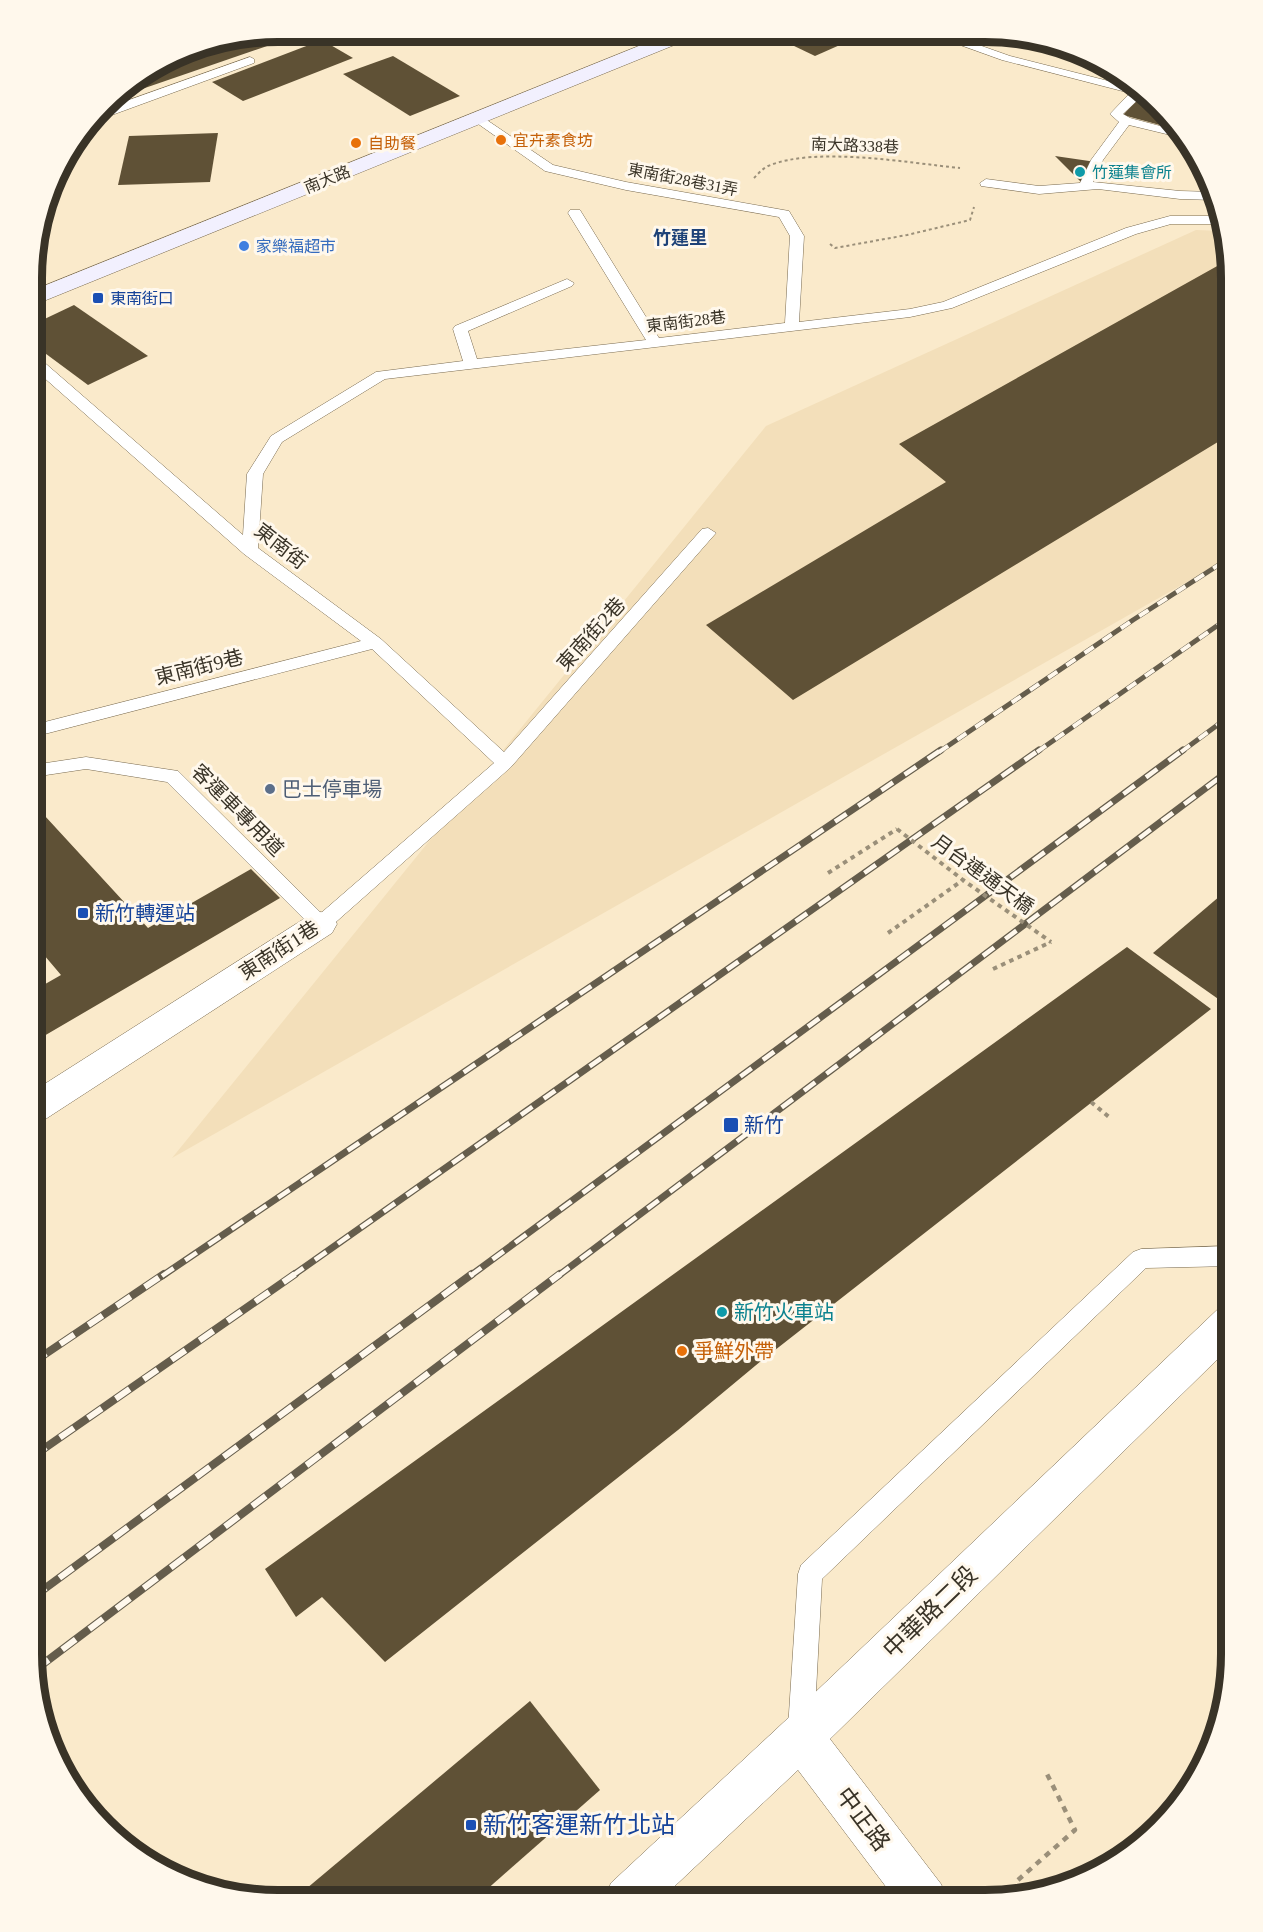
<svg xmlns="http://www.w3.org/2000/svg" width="1263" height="1932" viewBox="0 0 1263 1932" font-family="'Times New Roman','Noto Sans TC',serif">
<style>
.built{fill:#f3dfba}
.building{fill:#5f5136}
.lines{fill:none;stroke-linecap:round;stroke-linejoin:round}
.service-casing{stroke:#796a4f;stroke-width:1}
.minor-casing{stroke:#796a4f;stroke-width:1}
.tertiary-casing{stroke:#796a4f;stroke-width:1}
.secondary-casing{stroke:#796a4f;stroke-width:1}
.path-far2{stroke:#9a8f79;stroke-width:2;stroke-dasharray:3 3;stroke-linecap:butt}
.path-far1{stroke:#9a8f79;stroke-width:4;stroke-dasharray:4.5 4.5;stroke-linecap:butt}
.path{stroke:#9a8f79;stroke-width:4.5;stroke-dasharray:6 6;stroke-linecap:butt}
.service{fill:#fff;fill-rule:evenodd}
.minor{fill:#fff;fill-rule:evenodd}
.tertiary{fill:#fff;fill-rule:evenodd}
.secondary{fill:#f2f0fe;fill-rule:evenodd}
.rail-far2-casing{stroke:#655d4c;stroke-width:5}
.rail-far1-casing{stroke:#655d4c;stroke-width:7}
.rail-casing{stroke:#655d4c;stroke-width:8}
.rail-far2{stroke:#fff8ec;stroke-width:4;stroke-dasharray:11;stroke-linecap:butt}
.rail-far1{stroke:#fff8ec;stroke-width:4.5;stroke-dasharray:14;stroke-linecap:butt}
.rail{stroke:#fff8ec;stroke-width:6;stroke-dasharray:17;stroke-linecap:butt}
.path-bridge{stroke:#9a8f79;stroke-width:4;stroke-dasharray:4.5 4.5;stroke-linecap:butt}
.food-dot{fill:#e8710a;stroke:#fff8ec;stroke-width:2}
.culture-dot{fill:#0f9aa8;stroke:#fff8ec;stroke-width:2}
.shop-dot{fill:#3f7fe0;stroke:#fff8ec;stroke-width:2}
.transit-dot{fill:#1a4fb4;stroke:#fff8ec;stroke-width:2}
.service-dot{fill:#5c6f8a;stroke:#fff8ec;stroke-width:2}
.labels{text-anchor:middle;stroke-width:6;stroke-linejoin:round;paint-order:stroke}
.far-food-label{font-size:16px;fill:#c56008;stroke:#fff8ec;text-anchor:start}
.far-street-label{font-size:16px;fill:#393327;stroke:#fff8ec}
.far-culture-label{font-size:16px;fill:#0d838f;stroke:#fff8ec;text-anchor:start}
.far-shop-label{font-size:16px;fill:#366cbe;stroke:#fff8ec;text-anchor:start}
.far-transit-label{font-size:16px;fill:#164399;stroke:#fff8ec;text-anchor:start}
.far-quarter-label{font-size:18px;font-weight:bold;fill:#1e4278;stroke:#fff8ec}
.street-label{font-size:20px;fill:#393327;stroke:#fff8ec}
.service-label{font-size:20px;fill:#4e5e75;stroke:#fff8ec;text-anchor:start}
.transit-label{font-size:20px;fill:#164399;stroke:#fff8ec;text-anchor:start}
.culture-label{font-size:20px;fill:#0d838f;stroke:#fff8ec;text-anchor:start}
.food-label{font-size:20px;fill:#c56008;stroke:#fff8ec;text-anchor:start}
.near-street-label{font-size:24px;fill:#393327;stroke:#fff8ec}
.near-transit-label{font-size:24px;fill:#164399;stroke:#fff8ec;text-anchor:start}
.rim{fill:none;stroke:#393327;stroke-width:8}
</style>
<rect width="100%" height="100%" fill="#faeacb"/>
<polygon class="built" points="1196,230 1222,231 1231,278 1231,557 172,1158 766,426"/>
<g class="building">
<polygon points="278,32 308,32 110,100 116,92 198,45"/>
<polygon points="767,33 867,33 815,56"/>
<polygon points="322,40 353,58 243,101 212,82"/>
<polygon points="393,56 460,96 410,116 343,74"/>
<polygon points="1144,92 1180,128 1182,131 1123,115"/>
<polygon points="218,133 210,182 118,185 129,136"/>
<polygon points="1055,156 1096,162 1082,183"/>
<polygon points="1228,260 1232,278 1231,434 793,700 706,625 946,482 899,444"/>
<polygon points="74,305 148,356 88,385 34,345 34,324"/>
<polygon points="33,803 148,928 251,869 280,898 32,1043 33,991 61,975 33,942"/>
<polygon points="1227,890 1231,892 1231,1008 1153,953"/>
<polygon points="1127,947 1211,1009 761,1361 678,1430 385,1662 322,1597 296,1617 265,1569"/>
<polygon points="530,1701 600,1790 476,1899 294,1899"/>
</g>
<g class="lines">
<defs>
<g id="service">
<polygon points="927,33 945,33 1010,56 1136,88 1139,86 1145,93 1123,114 1130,118 1183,132 1187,139 1129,125 1103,160 1093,182 1180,191 1214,192 1216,200 1180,199 1098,189 1039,194 981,186 980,183 986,179 1039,186 1080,183 1091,160 1119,122 1110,114 1130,93 1002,60"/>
<polygon points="250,57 254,59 254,63 101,119 94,119 101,110"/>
<polygon points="478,114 553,165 626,182 789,211 804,236 799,322 910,309 943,302 1126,228 1170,216 1219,216 1221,224 1171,224 1136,234 952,308 910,317 385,379 282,442 263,474 258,548 381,639 504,752 702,529 708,528 716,533 511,767 328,929 321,931 314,929 167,782 86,769 33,777 33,765 86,757 178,771 321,913 494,763 372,649 33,737 33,725 361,641 244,554 33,368 33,356 38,357 243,535 247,474 271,436 376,372 463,361 453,329 455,326 567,279 574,283 572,286 468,331 477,359 646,340 568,213 570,210 580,210 659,338 785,323 790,236 779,217 626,190 545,171 474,121 474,115"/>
<polygon points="1231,1246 1231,1266 1146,1268 822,1579 814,1729 810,1738 801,1742 792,1738 788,1729 798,1574 801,1565 1133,1252 1141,1249"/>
</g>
<polygon id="minor" points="321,912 332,915 337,924 332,933 44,1120 32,1124 32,1092 310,915"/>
<polygon id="tertiary" points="1231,1304 1231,1346 830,1739 941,1884 948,1900 896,1900 798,1770 660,1900 604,1899 611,1883 785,1721 1218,1309"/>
<polygon id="secondary" points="671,33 697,33 694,37 34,305 34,290"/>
</defs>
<use href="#service" class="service-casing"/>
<use href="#minor" class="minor-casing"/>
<use href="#tertiary" class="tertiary-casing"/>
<use href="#secondary" class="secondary-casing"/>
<g class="path-far2">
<path d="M754,178c4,-4 8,-9 14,-12 47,-20 141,-3 192,2"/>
<polyline points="830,244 835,248 907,235 970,220 974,207"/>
</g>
<g class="path-far1">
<polyline points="828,873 897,829"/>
<polyline points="888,933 963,880"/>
<polyline points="993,969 1051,942"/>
<polyline points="1091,1102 1109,1117"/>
</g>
<polyline class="path" points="1018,1880 1075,1830 1046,1772"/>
<use href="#service" class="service"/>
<use href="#minor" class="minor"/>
<use href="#tertiary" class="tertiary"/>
<use href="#secondary" class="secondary"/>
<defs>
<g id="rail-far2">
<polyline points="939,752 1133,620 1231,557"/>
<polyline points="1037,752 1231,616"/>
<polyline points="1181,752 1231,715"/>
</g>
<g id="rail-far1">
<polyline points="162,1276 941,750"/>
<polyline points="292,1276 1039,750"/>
<polyline points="470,1276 1183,750"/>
<polyline points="558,1276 1231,769"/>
</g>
<g id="rail">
<polyline points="32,1363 164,1274"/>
<polyline points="32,1457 295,1274"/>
<polyline points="32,1598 472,1274"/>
<polyline points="35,1670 560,1274"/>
</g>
</defs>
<use href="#rail-far2" class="rail-far2-casing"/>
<use href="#rail-far1" class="rail-far1-casing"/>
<use href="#rail" class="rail-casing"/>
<use href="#rail-far2" class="rail-far2"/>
<use href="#rail-far1" class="rail-far1"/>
<use href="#rail" class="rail"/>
<polyline class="path-bridge" points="897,829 963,880 1051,942"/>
</g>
<g class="food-dot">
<circle cx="501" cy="140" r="6"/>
<circle cx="356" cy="143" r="6"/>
<circle cx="682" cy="1351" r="6"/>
</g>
<g class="culture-dot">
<circle cx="1080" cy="172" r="6"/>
<circle cx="722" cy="1312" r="6"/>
</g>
<circle class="shop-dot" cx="244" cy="246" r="6"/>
<g class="transit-dot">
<rect x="92" y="292" width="12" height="12" rx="3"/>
<rect x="77" y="907" width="12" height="12" rx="3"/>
<rect x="723" y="1117" width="16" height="16" rx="3"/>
<rect x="465" y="1819" width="12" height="12" rx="3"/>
</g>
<circle class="service-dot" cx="270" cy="789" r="6"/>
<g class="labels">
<g class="far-food-label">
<text x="513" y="146">宜卉素食坊</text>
<text x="368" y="149">自助餐</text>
</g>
<g class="far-street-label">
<text transform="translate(855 145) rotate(2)" y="6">南大路338巷</text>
<text transform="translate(327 179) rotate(-22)" y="6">南大路</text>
<text transform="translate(683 179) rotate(11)" y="6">東南街28巷31弄</text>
<text transform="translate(686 321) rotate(-7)" y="6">東南街28巷</text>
</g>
<g class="far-culture-label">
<text x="1092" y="178">竹蓮集會所</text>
</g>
<g class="far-shop-label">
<text x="256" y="252">家樂福超市</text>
</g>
<g class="far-transit-label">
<text x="110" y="304">東南街口</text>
</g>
<g class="far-quarter-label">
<text x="680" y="244">竹蓮里</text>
</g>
<g class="street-label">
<text transform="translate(281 546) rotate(38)" y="7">東南街</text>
<text transform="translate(591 634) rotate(-48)" y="7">東南街2巷</text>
<text transform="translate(199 667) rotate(-14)" y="7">東南街9巷</text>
<text transform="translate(238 810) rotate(45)" y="7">客運車專用道</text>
<text transform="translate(983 874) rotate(36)" y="7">月台連通天橋</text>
<text transform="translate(279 950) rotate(-33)" y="7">東南街1巷</text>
</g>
<g class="service-label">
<text x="282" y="796">巴士停車場</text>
</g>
<g class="transit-label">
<text x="95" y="920">新竹轉運站</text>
<text x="744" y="1132">新竹</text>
</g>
<g class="culture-label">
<text x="734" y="1319">新竹火車站</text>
</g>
<g class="food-label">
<text x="694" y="1358">爭鮮外帶</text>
</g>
<g class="near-street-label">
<text transform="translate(930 1612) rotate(-44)" y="8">中華路二段</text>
<text transform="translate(863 1819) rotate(53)" y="8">中正路</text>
</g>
<g class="near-transit-label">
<text x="483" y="1833">新竹客運新竹北站</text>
</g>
</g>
<path d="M0 0H1263V1932H0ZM278 42H985A236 236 0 0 1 1221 278V1654A236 236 0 0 1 985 1890H278A236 236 0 0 1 42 1654V278A236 236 0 0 1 278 42Z" fill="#fff8ec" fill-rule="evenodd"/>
<path class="rim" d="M278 42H985A236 236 0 0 1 1221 278V1654A236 236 0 0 1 985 1890H278A236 236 0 0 1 42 1654V278A236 236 0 0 1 278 42Z"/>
</svg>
